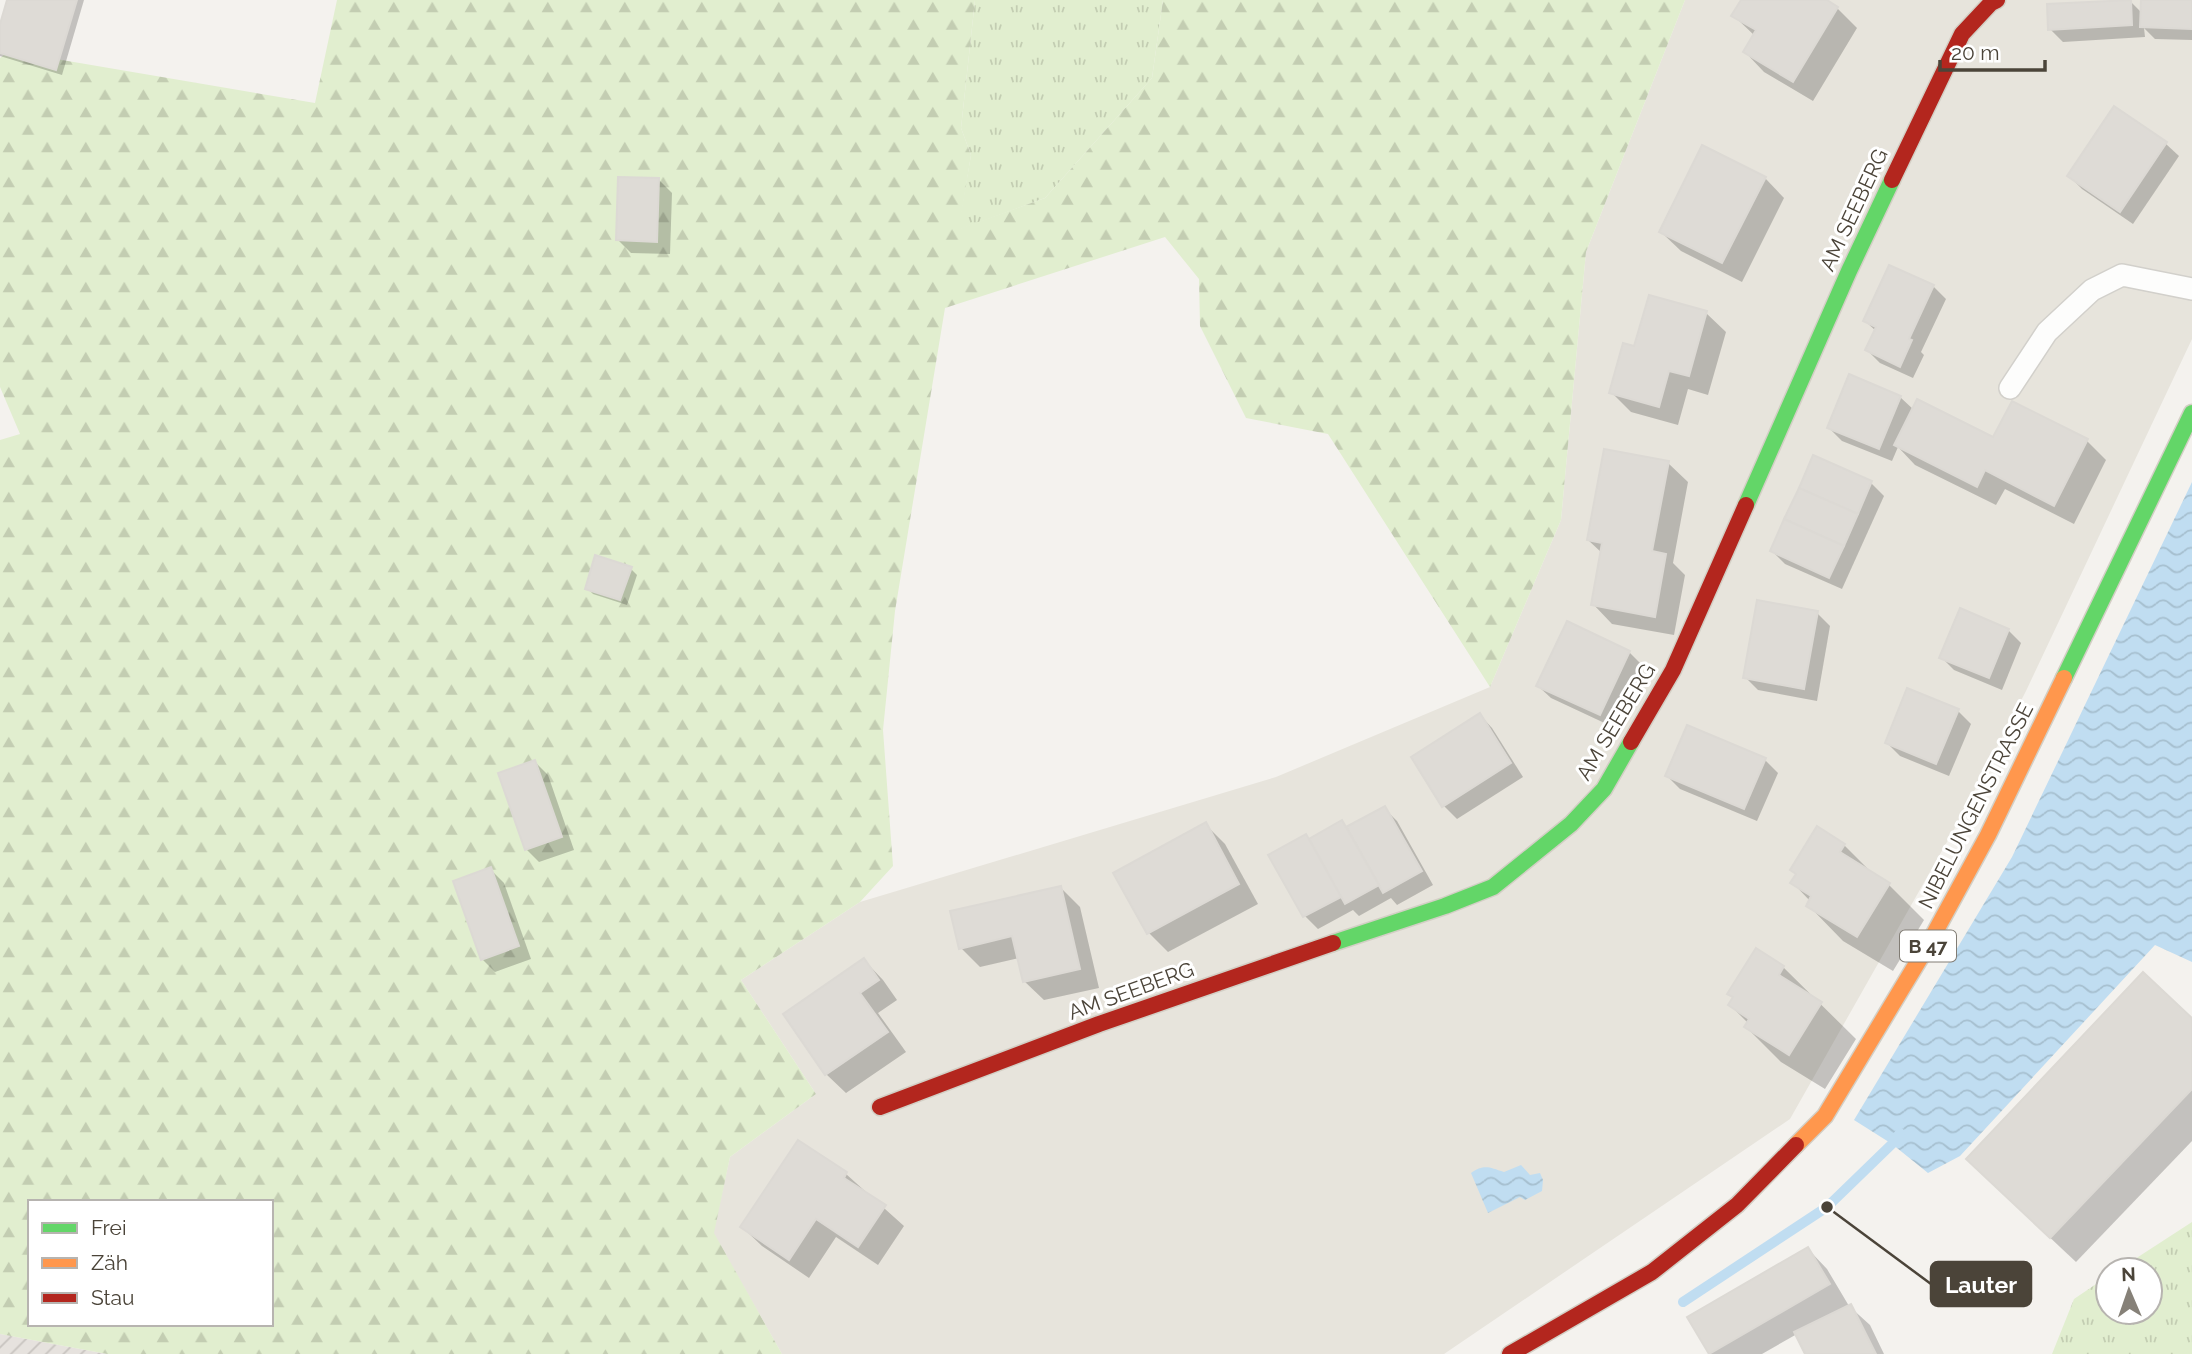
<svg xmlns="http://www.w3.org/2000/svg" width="2192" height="1354" viewBox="0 0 2192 1354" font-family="Raleway,sans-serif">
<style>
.residential{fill:#e7e4dc}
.industrial{fill:url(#industrial-furrows)}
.grass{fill:url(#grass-tufts)}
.forest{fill:url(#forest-firs);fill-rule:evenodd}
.water{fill:url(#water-waves)}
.shadow{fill:#0003}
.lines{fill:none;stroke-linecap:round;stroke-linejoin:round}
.stream{stroke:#c0ddf1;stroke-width:10}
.building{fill:#dedbd6;stroke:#dcd9d4;stroke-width:2}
.lane-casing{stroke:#d2d0cb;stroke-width:24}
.fast-casing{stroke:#d3cfc5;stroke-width:19}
.slow-casing{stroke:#d3cfc5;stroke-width:19}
.jam-casing{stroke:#d3cfc5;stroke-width:19}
.lane{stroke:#fdfdfc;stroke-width:21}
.fast{stroke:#63d668;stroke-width:16}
.slow{stroke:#ff974d;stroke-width:16}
.jam{stroke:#b3261e;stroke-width:16}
.labels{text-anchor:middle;stroke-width:6;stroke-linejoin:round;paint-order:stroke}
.shield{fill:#fff;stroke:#817c74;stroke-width:2}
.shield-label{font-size:19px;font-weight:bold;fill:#4b4439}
.street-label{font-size:21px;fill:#4b4439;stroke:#fff}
.leader{fill:none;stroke:#4b4439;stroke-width:2.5}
.callout-dot{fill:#4b4439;stroke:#fff;stroke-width:2.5}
.callout{fill:#4b4439;stroke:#4b4439;stroke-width:2.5}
.callout-label{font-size:23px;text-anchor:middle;font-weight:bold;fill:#fff}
</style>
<defs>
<pattern id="industrial-furrows" width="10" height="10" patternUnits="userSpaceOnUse" patternTransform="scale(1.75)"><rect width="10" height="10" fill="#e6e2de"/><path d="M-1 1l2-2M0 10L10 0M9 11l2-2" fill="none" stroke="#c7c3bf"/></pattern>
<pattern id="grass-tufts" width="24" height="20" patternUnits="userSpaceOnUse" patternTransform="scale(1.75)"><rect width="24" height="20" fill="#e1eecf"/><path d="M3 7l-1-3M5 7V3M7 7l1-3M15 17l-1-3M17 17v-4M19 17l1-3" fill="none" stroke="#c3cdb2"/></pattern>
<pattern id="forest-firs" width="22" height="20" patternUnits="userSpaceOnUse" patternTransform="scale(1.75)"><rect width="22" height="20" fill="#e1eecf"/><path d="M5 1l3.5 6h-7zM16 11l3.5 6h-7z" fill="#c3cdb2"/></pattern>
<pattern id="water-waves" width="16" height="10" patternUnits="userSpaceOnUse" patternTransform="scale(1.75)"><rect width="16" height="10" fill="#c0ddf1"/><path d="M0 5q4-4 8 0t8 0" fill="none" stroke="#a6bfcf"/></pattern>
</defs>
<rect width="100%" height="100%" fill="#f4f2ee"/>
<polygon class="residential" points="1685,0 2192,0 2192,339 2026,691 1956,826 1790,1119 1444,1354 782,1354 713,1233 730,1157 816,1094 741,980 860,902 1276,777 1490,687 1561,520 1586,252"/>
<polygon class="industrial" points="0,1334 107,1354 0,1354"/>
<g class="grass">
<polygon points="975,0 1163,0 1152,78 1045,198 958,230 971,155 961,128"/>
<polygon points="2192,1222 2192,1354 2052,1354 2074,1299 2108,1276 2108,1312 2150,1312 2150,1270 2118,1270"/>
</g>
<path class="forest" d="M337,0h638l-14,128 10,27 -12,74 86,-31 107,-120 11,-78h522l-99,252 -25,268 -71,167 -162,-253 -82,-16 -46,-92 -1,-47 -34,-42 -220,71 -50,303 -12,119 10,136 -33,36 -119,78 75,114 -86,63 -16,76 68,121h-675l-107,-20v-894l20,-6 -20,-47v-329l9,-7 306,52zM30,1202h241v122h-241z"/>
<g class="water">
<polygon points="2192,482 2192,962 2155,945 1960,1156 1928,1173 1892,1144 1854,1120 2012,857"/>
<path d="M1521,1165l9,10 10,-2 3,7 -1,11 -17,9 -5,-3 -32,16 -17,-40c13,-9 18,-6 33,-1z"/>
</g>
<g class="shadow">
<polygon points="9,0 84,0 62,75 0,56 0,30"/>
<polygon points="1743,0 1823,0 1837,8 1857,28 1813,101 1764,72 1745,52 1755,36 1734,16"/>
<polygon points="2143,0 2192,0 2192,40 2155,39 2144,28 2145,37 2063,42 2050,29 2130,1 2143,14"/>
<polygon points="2115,109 2166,144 2179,156 2133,224 2082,189 2069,176"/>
<polygon points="1765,178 1784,198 1742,282 1681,251 1661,232"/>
<polygon points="659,180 672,193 670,254 631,253 618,240"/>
<polygon points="1933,286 1946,299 1921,352 1924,355 1913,378 1880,363 1867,350 1876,331 1865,321"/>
<polygon points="1706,313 1726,332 1708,395 1688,389 1678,425 1631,412 1611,392 1636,349"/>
<polygon points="1900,397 1914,410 1994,439 2087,441 2106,460 2074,524 2005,489 1996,505 1915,465 1898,447 1892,461 1842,441 1829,428"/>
<polygon points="1814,458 1871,483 1884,496 1842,589 1785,564 1772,551"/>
<polygon points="1668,463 1688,482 1673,563 1685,575 1674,635 1612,624 1593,604 1602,553 1588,540"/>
<polygon points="631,569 637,575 627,605 593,594 587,588"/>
<polygon points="1817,613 1830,626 1817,701 1758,690 1745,677"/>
<polygon points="1568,624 1629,652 1642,665 1613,727 1551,698 1538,686"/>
<polygon points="2008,630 2021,643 2002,690 1954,670 1941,657"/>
<polygon points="1958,711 1971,724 1949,776 1900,756 1887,743"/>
<polygon points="1480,715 1492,728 1523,777 1457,819 1444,806"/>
<polygon points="1765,760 1778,773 1757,821 1680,789 1667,776"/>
<polygon points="535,762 548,775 574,850 539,862 526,849"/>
<polygon points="1384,808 1397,821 1433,885 1397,905 1391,898 1359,916 1353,910 1318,929 1305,916 1271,856 1306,837 1310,840 1342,822 1348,828"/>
<polygon points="1205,824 1225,844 1258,904 1168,952 1149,933"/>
<polygon points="1844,845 1875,876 1889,885 1924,920 1893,971 1843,941 1808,905 1810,901 1792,882"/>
<polygon points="491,870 504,883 531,959 495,972 482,959"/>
<polygon points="1061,888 1080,907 1099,988 1044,1000 1024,981 1019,958 980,967 961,948"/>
<polygon points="864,960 883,980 897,1000 878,1013 906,1052 846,1093 826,1074"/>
<polygon points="1783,967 1856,1039 1825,1089 1781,1062 1746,1027 1748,1023 1730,1005 1734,998 1729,993"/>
<polygon points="2192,1021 2192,1141 2076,1262 1993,1184"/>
<polygon points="799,1142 846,1174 904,1226 878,1265 836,1237 809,1278 762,1246 742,1227"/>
<polygon points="1808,1249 1827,1269 1849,1306 1870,1325 1884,1354 1807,1354 1797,1334 1762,1354 1711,1354 1690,1318"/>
</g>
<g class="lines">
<polyline class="stream" points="1683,1302 1827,1207 1892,1144 1900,1133"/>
</g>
<g class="building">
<polygon points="7,0 77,0 56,70 0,53 0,24"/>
<polygon points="1741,0 1827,0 1838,7 1793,82 1743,52 1756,30 1731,16"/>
<polygon points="2131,0 2132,25 2048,30 2047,4"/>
<polygon points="2141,0 2192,0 2192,29 2140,27"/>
<polygon points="2114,106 2167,142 2120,212 2067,176"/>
<polygon points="1702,145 1766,177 1722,263 1659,232"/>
<polygon points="618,177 659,178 657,242 616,240"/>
<polygon points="1889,265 1934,285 1909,339 1912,340 1900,367 1865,350 1876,327 1863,321"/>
<polygon points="1649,295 1707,311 1689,376 1669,371 1659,407 1609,393 1623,343 1634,346"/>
<polygon points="1849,374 1901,396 1879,449 1827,428"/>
<polygon points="1917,399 1993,437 2012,401 2088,439 2054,506 1985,470 1977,487 1894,445"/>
<polygon points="1604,449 1669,461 1652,551 1666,554 1655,617 1591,605 1602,543 1587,540"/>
<polygon points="1813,455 1872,481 1858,514 1799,488"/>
<polygon points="1799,488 1858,514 1844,546 1784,519"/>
<polygon points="1784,519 1844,546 1829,578 1770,551"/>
<polygon points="595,555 632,567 620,600 585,589"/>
<polygon points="1757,600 1818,611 1804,689 1743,678"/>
<polygon points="1960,608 2009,629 1989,678 1939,658"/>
<polygon points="1567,621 1630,651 1600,715 1536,686"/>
<polygon points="1907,688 1959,709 1936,764 1885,743"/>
<polygon points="1480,713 1511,763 1442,807 1411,757"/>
<polygon points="1687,725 1766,758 1744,809 1665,776"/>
<polygon points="535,760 562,837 525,850 498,773"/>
<polygon points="1385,806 1422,871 1383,893 1346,827"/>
<polygon points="1342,820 1379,885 1345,904 1309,839"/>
<polygon points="1206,822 1239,884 1147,934 1113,873"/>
<polygon points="1817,826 1845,844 1840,852 1890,883 1857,937 1806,906 1811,896 1790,883 1796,874 1790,870"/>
<polygon points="1306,834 1341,897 1303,917 1268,855"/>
<polygon points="491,867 519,946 481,960 453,881"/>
<polygon points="1061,886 1080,969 1023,982 1012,936 959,949 950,911"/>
<polygon points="1756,948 1784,966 1779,975 1822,1002 1789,1055 1744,1027 1749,1019 1728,1005 1733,997 1727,994"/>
<polygon points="864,958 879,980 860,993 888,1032 825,1075 783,1014"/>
<polygon points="2143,972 2192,1018 2192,1089 2050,1238 1966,1159"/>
<polygon points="798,1140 847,1172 844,1178 886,1205 858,1247 816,1219 789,1260 740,1227"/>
<polygon points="1808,1247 1830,1284 1709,1354 1687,1317"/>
<polygon points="1851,1304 1876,1354 1805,1354 1794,1332"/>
</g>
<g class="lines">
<defs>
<polyline id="lane" points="2010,388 2047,332 2092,290 2122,275 2192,289"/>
<g id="fast">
<polyline points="1746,505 1849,271 1892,180"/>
<polyline points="2064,678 2192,413"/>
<polyline points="1333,943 1445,906 1493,887 1571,824 1604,789 1631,742"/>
</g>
<polyline id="slow" points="1796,1145 1825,1116 1928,945 1988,835 2064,678"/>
<g id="jam">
<polyline points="1892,180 1962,34 1991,3 1997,0"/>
<polyline points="1631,742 1673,670 1746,505"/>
<polyline points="880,1107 1099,1024 1333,943"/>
<polyline points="1510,1354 1652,1272 1737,1205 1796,1145"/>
</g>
</defs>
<use href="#lane" class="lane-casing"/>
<use href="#fast" class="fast-casing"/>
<use href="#slow" class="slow-casing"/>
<use href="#jam" class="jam-casing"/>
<use href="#lane" class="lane"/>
<use href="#fast" class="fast"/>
<use href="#slow" class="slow"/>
<use href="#jam" class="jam"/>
</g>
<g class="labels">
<rect class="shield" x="1900" y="930.5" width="56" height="31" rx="5"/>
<g class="shield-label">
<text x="1928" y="953">B 47</text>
</g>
<g class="street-label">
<text transform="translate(1854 210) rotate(-65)" y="7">AM SEEBERG</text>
<text transform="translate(1616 722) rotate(-59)" y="7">AM SEEBERG</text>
<text transform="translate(1976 806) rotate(-63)" y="7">NIBELUNGENSTRASSE</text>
<text transform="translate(1131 991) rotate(-20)" y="7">AM SEEBERG</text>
</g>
</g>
<path class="leader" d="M1827 1207L1931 1284"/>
<circle class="callout-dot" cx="1827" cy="1207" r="7"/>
<rect class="callout" x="1931" y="1262" width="100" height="44" rx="7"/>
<g class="callout-label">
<text x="1981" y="1293">Lauter</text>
</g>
<rect x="28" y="1200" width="245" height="126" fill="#ffffff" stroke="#b7b4b0" stroke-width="2"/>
<rect x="42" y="1223" width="35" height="10" fill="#63d668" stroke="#b7b4b0" stroke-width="2"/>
<text x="91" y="1235" font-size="21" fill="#4b4439">Frei</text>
<rect x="42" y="1258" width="35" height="10" fill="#ff974d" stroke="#b7b4b0" stroke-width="2"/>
<text x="91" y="1270" font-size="21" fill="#4b4439">Zäh</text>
<rect x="42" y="1293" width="35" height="10" fill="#b3261e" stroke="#b7b4b0" stroke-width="2"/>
<text x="91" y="1305" font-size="21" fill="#4b4439">Stau</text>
<g transform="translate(2129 1291) rotate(358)"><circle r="33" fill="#ffffff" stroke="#b7b4b0" stroke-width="2"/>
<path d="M0-5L12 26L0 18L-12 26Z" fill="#868178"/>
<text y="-10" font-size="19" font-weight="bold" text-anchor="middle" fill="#4b4439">N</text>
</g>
<path d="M1940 60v10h105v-10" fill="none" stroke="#4b4439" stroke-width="3.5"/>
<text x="1951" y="60" font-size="21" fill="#4b4439" stroke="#ffffff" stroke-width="5" paint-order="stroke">20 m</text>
</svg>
